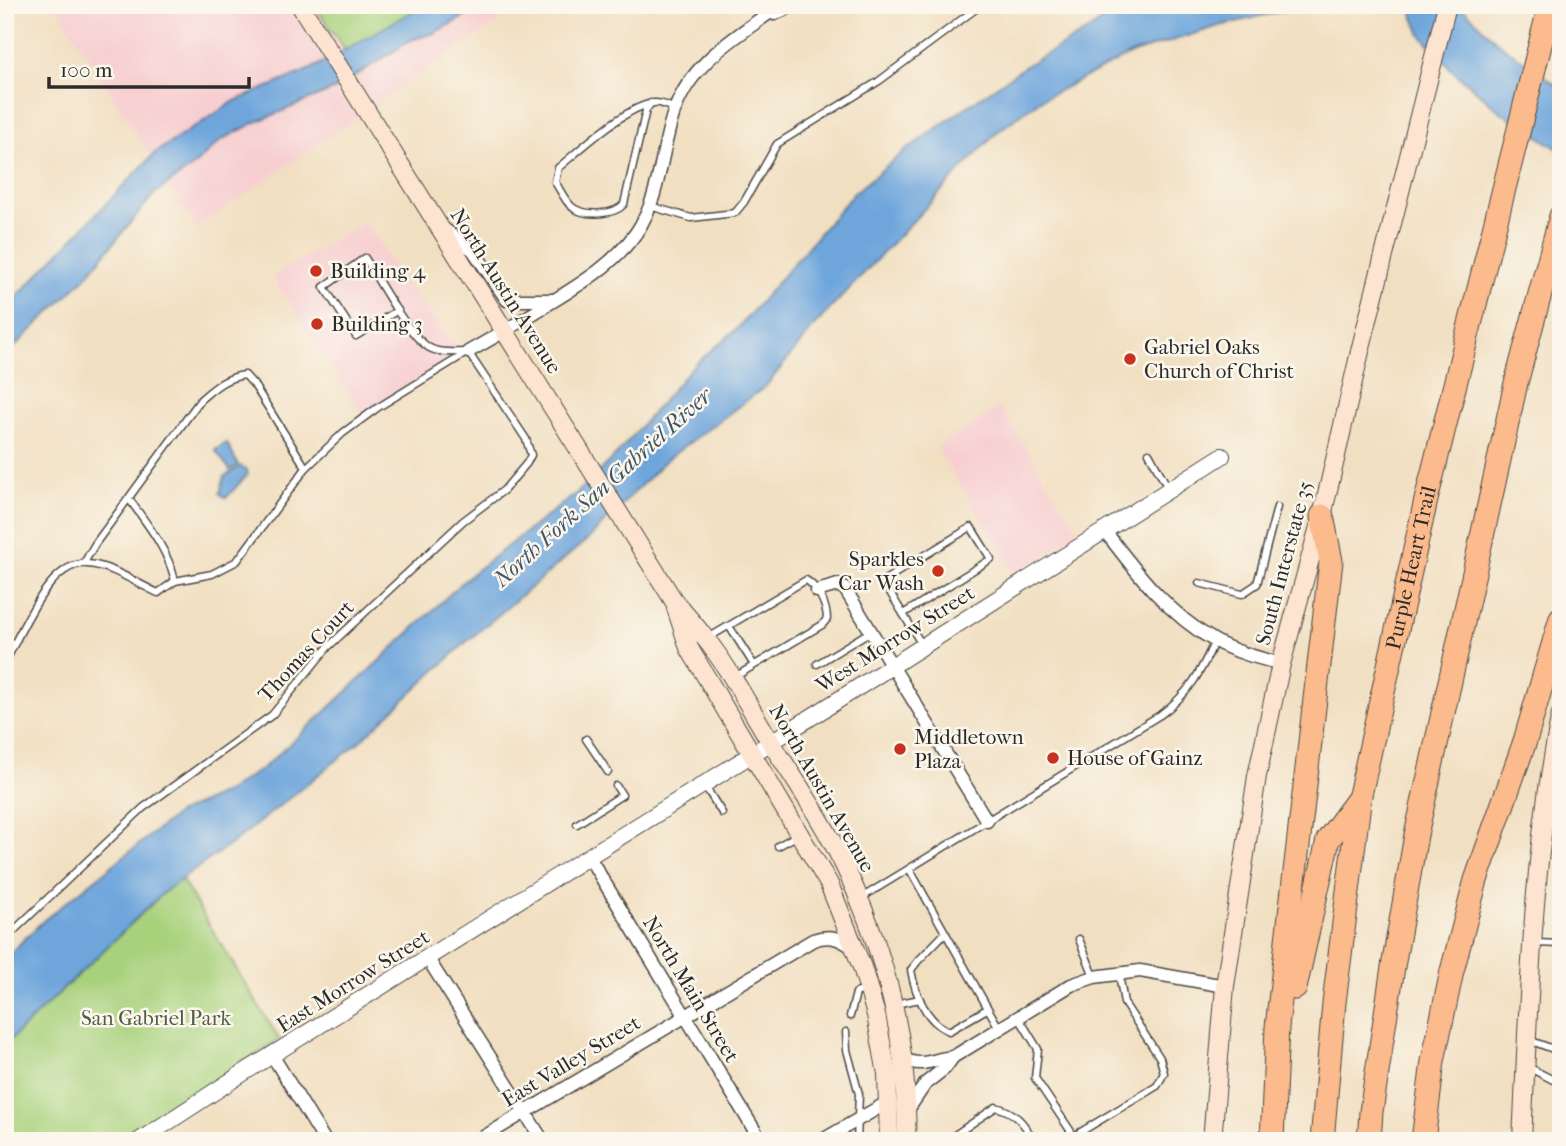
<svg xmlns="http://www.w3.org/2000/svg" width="1566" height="1146" viewBox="0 0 1566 1146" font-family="'IM FELL French Canon',serif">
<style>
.built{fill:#f7cfd1}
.green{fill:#a8d17c;stroke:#6a7e54;stroke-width:2}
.water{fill:#6ea6dc;stroke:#4c6884;stroke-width:2}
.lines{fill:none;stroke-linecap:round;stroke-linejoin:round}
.service-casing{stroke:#494642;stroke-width:9}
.minor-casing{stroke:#494642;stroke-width:15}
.tertiary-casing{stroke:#494642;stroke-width:18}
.secondary-casing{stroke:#494642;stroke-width:20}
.motorway-casing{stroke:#494642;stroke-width:25}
.service{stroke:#fff;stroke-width:6}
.minor{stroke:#fff;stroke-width:12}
.tertiary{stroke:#fff;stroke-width:16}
.secondary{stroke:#fde4d1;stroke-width:18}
.motorway{stroke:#fbbb8d;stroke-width:23}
.poi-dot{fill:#c8321e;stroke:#fbf7ec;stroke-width:2.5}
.labels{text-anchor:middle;stroke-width:5;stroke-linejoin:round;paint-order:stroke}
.poi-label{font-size:21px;fill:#2b2b2b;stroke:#fbf7ec;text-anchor:start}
.street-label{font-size:21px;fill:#2b2b2b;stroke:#fbf7ec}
.park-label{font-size:21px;fill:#505d43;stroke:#fbf7ec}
.water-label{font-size:23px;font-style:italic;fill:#425669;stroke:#fbf7ec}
</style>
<rect width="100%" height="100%" fill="#fbf7ec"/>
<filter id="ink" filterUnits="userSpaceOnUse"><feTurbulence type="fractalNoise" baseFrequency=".0143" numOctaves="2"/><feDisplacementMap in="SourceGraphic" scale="14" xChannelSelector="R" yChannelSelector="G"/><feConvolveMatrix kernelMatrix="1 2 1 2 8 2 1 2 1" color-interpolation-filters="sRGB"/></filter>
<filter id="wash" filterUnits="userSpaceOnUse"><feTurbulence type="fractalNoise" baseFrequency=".00686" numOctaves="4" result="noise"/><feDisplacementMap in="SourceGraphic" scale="28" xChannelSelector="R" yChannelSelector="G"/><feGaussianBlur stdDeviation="1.57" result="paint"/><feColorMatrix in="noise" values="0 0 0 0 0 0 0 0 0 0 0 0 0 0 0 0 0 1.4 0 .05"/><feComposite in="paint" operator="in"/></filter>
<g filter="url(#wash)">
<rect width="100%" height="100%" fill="#f1dfc1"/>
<g class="built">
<polygon points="55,5 518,5 519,7 196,228"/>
<polygon points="365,221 402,279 465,357 362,414 272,277"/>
<polygon points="1000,407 1079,533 1015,573 936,447"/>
</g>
<g class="green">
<polygon points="314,5 446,5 352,60"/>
<polygon points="181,879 279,1039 127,1141 5,1141 5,1045 164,892"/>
</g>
<g class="water">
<polygon points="424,5 524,5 471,13 434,33 411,40 335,89 256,122 221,140 191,168 154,194 85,278 5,356 5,309 156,152 235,101 311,69"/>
<polygon points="1123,5 1308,5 1219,26 1133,53 1040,100 996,133 815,325 766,386 666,460 589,538 464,644 357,744 243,835 164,892 5,1045 5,958 44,920 177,814 224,793 263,768 322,715 469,576 578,492 617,454 693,366 739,327 853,194 906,150 965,108 1027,65 1086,32"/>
<polygon points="1409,5 1457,5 1463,8 1496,41 1561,88 1561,151 1502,113 1453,71 1421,35"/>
<polygon points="227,443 238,465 230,470 215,450"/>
<polygon points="241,466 243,469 246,468 248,474 226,498 220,494 224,477"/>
</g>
</g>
<g filter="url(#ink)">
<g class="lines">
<defs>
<g id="service">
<polyline points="106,9 111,5"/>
<path d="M651,103l-5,7 -22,94c-9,11 -36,12 -49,5 -9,-5 -14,-18 -20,-27l3,-14c23,-19 68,-62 96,-65 7,-1 15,3 21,6"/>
<polyline points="650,206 691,218 735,213 744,202 777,144 879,81 981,5"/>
<path d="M398,310l-42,26 -32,-49 41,-29c14,23 42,75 63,89 11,7 26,5 38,5"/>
<polyline points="1149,453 1168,488"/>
<path d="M129,499c19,26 39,51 46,82"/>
<path d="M84,563l11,-19 106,-145c13,-11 25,-22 44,-24l9,10 52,83"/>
<polyline points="1199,583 1242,594 1257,584 1277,507"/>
<polyline points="903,614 991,559 971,527 883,581 922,645"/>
<polyline points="729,626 754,665"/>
<path d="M708,638l98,-58c12,7 21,26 21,39l-5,6 -89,53"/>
<path d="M5,662c16,-28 44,-103 83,-98 24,2 48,19 70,29l17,-12 37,-7 25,-13 69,-93 37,-35 34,-25 91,-56"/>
<polyline points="817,664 871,631"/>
<polyline points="586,739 608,772"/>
<polyline points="705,786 722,813"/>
<polyline points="577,824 622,795 616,786"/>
<polyline points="778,846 798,835"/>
<polyline points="910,870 999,1028"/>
<path d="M861,898l299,-183c30,-22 40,-42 55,-74"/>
<path d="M945,933l-27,28 -7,9c4,23 15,52 38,61l38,-22"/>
<polyline points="5,939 143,808 272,715 328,647 463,521 504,490 527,463 531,455 526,439 468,352"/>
<polyline points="1079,939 1094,976"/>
<polyline points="1535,943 1561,944"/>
<polyline points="895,1004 920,999"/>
<polyline points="850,1016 856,993 867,989"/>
<polyline points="1019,1018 1038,1049 1035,1078 1074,1136 1157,1086 1164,1073 1160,1058 1124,1003 1119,974"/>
<polyline points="846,1032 847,1050 859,1094 857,1141"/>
<polyline points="1529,1040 1561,1052"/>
<polyline points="1528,1067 1561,1084"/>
<path d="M946,1141l50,-34c20,5 28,16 38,34"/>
</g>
<g id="minor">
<polyline points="774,14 795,5"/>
<polyline points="444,229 473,250 507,300 554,300"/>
<path d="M468,352c28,-16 55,-32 82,-49 32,-20 63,-38 86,-70 25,-37 24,-80 38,-121 18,-52 65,-76 106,-107"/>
<path d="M1105,531c31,41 64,84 110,110 20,11 44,17 66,23"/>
<polyline points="817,591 838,585 845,589 987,821"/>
<polyline points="589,857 761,1141"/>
<polyline points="428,959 543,1141"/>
<polyline points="272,1055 325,1141"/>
<path d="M902,1058c21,11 29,1 51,-1"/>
<polyline points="907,1111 926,1083 945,1068 953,1057 1071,985 1094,977 1140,971 1225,986"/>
<path d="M477,1141l336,-201c18,-6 27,-2 42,9"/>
<polyline points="821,1141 890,1101"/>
</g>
<polyline id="tertiary" points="139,1141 240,1075 832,704 1222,456"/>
<g id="secondary">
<path d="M300,5c126,198 248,398 374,596 10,12 21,24 31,37 25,31 44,69 65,103 26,41 55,83 76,128 39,84 64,178 60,272"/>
<polyline points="676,608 689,648 829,884 862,967 876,1015 887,1074 889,1141"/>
<polyline points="1212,1141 1225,986 1257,776 1281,664 1322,516 1361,347 1447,5"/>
<path d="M1522,1141c7,-144 10,-285 39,-427"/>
</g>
<g id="motorway">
<polyline points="1295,988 1328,840 1359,798"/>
<polyline points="1272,1141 1277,1027 1331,561 1322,516"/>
<path id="s1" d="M1322,1141l12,-138 26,-208 66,-295 124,-495"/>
<polyline points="1369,1141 1371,1112 1393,967 1416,835 1516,383 1561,216"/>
<polyline points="1423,1141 1433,1061 1452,971 1476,880 1525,741 1561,618"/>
</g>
</defs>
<use href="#service" class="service-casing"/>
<use href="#minor" class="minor-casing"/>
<use href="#tertiary" class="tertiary-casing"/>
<use href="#secondary" class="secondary-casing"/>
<use href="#motorway" class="motorway-casing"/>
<use href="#service" class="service"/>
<use href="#minor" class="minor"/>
<use href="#tertiary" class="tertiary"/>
<use href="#secondary" class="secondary"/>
<use href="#motorway" class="motorway"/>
</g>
</g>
<g class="poi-dot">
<circle cx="316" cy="271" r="7"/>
<circle cx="317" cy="324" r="7"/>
<circle cx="1130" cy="359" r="7"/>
<circle cx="938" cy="571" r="7"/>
<circle cx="900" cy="749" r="7"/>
<circle cx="1053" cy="758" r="7"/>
</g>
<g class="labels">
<g class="poi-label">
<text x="330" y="278">Building 4</text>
<text x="331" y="331">Building 3</text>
<text x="1144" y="354">Gabriel Oaks<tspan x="1144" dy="24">Church of Christ</tspan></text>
<text x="924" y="566" text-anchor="end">Sparkles<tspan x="924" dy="24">Car Wash</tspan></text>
<text x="914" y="744">Middletown<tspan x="914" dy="24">Plaza</tspan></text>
<text x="1067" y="765">House of Gainz</text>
</g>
<g class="street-label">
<text transform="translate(506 291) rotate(58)" y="7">North Austin Avenue</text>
<text transform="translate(1284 563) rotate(-75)" y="7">South Interstate 35</text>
<text dy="7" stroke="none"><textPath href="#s1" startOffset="581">Purple Heart Trail</textPath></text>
<text transform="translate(895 639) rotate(-32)" y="7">West Morrow Street</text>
<text transform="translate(306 651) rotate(-47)" y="7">Thomas Court</text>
<text transform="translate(822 788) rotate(60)" y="7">North Austin Avenue</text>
<text transform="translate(353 981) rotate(-32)" y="7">East Morrow Street</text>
<text transform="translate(691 989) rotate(59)" y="7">North Main Street</text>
<text transform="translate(571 1061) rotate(-31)" y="7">East Valley Street</text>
</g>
<g class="park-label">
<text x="156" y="1025">San Gabriel Park</text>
</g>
<g class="water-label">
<text transform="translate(602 487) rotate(-42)" y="8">North Fork San Gabriel River</text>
</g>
</g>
<rect width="1566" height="1146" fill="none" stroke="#fbf7ec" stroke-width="28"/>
<path d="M49 77v10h200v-10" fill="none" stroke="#2b2b2b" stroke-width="3.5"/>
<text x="60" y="77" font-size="21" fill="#2b2b2b" stroke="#fbf7ec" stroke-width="5" paint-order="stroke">100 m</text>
</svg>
